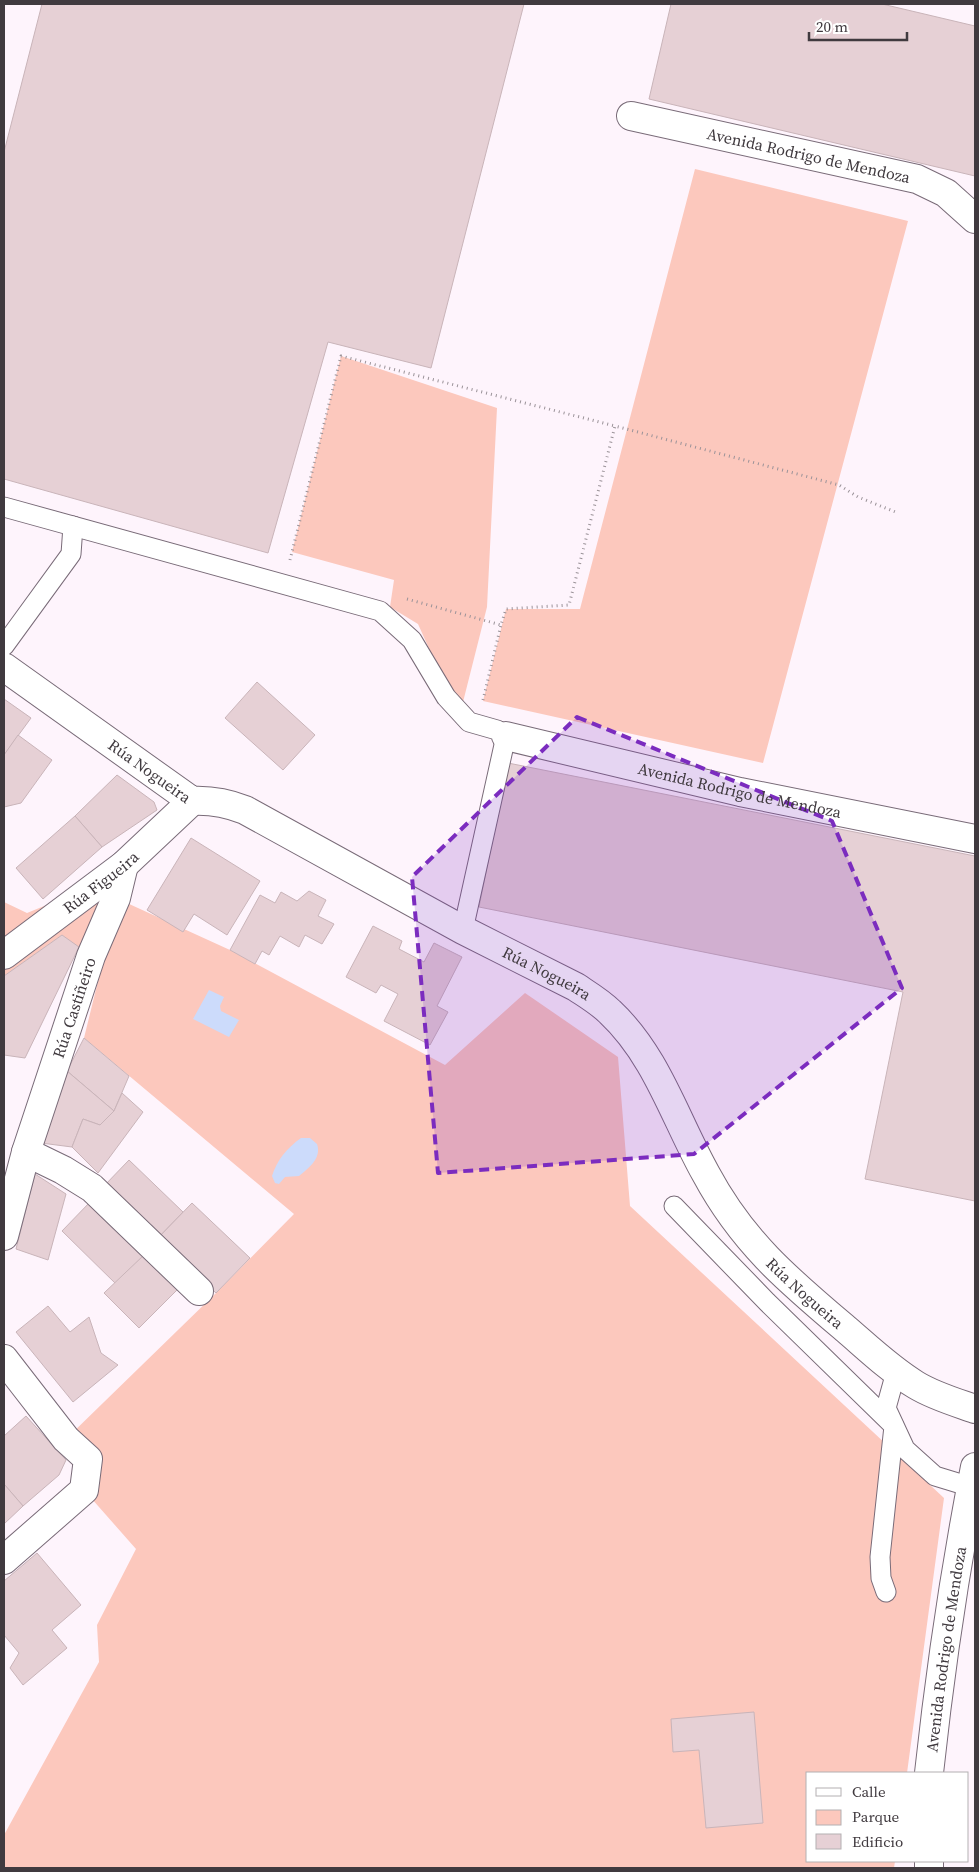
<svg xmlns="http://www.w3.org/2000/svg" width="979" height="1872" viewBox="0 0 979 1872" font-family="'Source Serif 4',serif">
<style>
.green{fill:#fcc8bd}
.water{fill:#ccdbfb}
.building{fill:#e6d0d5;stroke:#c9b4b9}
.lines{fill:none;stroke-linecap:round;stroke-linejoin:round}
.service-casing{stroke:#796b78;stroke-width:21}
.minor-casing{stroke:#796b78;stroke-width:30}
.primary-casing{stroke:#796b78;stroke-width:30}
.path{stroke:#9a9298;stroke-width:3;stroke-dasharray:1 4;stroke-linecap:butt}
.service{stroke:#fff;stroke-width:19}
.minor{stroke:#fff;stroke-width:28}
.primary{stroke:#fff;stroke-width:28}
.marked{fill:#7b2cbf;fill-opacity:0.2;stroke:#7b2cbf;stroke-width:4;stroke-dasharray:10 6;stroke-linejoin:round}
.labels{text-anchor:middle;stroke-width:4;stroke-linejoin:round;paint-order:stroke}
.street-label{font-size:16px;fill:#403a3f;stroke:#fff}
</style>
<rect width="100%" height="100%" fill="#fef4fc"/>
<g class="green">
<polygon points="695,169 908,221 763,763 483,701 506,609 580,609"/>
<polygon points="341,356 497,408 487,607 463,702 444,682 418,624 390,607 394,580 292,552"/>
<polygon points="98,884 116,898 230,950 445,1065 525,993 618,1057 630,1206 944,1498 907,1773 808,1773 808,1861 895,1861 894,1868 4,1868 4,1835 99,1662 97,1625 136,1549 84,1490 66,1439 216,1293 294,1214 84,1038 102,965 62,935 4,976 4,902 27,913"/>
</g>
<g class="water">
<polygon points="209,990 224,997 220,1006 221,1011 239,1020 229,1037 193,1019"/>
<path d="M301,1138h9l7,6c5,14 -8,24 -18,32l-14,1 -6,7 -4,-1 -3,-7c5,-16 15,-28 29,-38z"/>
</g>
<g class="building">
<polygon points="42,4 524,4 431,368 328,342 268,553 4,479 4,152"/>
<polygon points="671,4 882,4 975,26 975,176 649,99"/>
<polygon points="257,682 315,735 283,770 225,718"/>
<polygon points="4,699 31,718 4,755"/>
<polygon points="18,735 52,760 21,803 4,807 4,755"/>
<polygon points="508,763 975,856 975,1201 865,1179 903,992 479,907"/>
<polygon points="117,775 154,802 157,810 102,847 75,816"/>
<polygon points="75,816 102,847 43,899 16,868"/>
<polygon points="191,838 260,881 227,935 194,914 183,932 147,910"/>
<polygon points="309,891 326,900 318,916 334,924 322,944 305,935 299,947 280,936 269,955 262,951 255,964 230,950 260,895 275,903 281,892 297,901"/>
<polygon points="373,926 402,941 399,949 424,962 434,943 462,957 437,1006 448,1012 430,1045 384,1021 398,994 381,985 376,993 346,977"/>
<polygon points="62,935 79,947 25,1058 4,1055 4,976"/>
<polygon points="84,1038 129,1076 114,1111 67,1071"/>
<polygon points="67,1071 114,1111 100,1125 83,1119 72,1147 41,1143"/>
<polygon points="122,1093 143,1112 98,1173 72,1147 83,1119 100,1125 114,1111"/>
<polygon points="129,1160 183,1212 158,1238 104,1186"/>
<polygon points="35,1174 66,1194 48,1260 16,1249"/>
<polygon points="91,1201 145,1254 116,1284 62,1231"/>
<polygon points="192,1203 250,1258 216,1293 158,1238"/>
<polygon points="145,1254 178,1289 139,1328 104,1293"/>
<polygon points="48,1306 70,1332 89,1317 101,1353 118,1365 73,1402 16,1332"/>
<polygon points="26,1416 66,1460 59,1475 23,1506 4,1484 4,1436"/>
<polygon points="4,1484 23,1506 4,1524"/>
<polygon points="37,1553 81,1605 52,1630 67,1648 23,1685 10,1668 19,1653 4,1635 4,1581"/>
<polygon points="754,1712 763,1823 706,1828 699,1750 673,1752 671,1719"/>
</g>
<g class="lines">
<defs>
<g id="service">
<polyline points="4,507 380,611 412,640 446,697 469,722 497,730 506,736 463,930"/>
<polyline points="4,646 71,554 73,526"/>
<polyline points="674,1206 767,1302 894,1426 880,1557 881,1578 886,1592"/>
<polyline points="896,1372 886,1408 905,1449 935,1476 971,1487"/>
</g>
<g id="minor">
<path id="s1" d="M631,116l286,63 29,14 29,26"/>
<path id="s2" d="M4,667l188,134c19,-1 35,2 53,9l218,120 113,57c12,8 24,15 34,25 47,44 65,107 96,162 37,69 83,107 141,156 22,19 44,40 69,55 18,11 39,17 59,24"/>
<path id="s3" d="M506,736l234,56 235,47"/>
<path id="s4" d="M4,955l120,-90 68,-64"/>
<polyline points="26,1152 63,1170 92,1188 199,1291"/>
<path id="s5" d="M4,1236l22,-84 65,-196 25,-58 8,-33"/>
<polyline points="4,1359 66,1439 88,1459 84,1490 4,1560"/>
</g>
<g id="primary">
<path id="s6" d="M929,1773c11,-102 26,-204 46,-306"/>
<polyline points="929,1868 929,1861"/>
</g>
</defs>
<use href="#service" class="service-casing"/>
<use href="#minor" class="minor-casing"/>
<use href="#primary" class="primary-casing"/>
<g class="path">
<polyline points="290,560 341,356 615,426"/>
<polyline points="407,599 501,625 506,609 569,605 615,426 839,485 858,497 898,513"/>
<polyline points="483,700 501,625"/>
</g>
<use href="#service" class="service"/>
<use href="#minor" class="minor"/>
<use href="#primary" class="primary"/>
</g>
<path class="marked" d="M577,717l255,104 70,167 -208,166 -256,19 -26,-296z"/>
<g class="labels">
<g class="street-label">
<text dy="6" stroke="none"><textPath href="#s1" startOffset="182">Avenida Rodrigo de Mendoza</textPath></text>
<text dy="6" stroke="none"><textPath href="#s2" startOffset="179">Rúa Nogueira</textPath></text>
<text dy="6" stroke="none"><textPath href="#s3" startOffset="240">Avenida Rodrigo de Mendoza</textPath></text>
<text dy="6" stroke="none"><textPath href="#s4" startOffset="121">Rúa Figueira</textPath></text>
<text dy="6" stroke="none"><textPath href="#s2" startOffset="628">Rúa Nogueira</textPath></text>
<text dy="6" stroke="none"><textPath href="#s5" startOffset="239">Rúa Castiñeiro</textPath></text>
<text dy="6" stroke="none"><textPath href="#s2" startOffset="1048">Rúa Nogueira</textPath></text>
<text dy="6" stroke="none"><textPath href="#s6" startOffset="125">Avenida Rodrigo de Mendoza</textPath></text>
</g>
</g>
<rect width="979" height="1872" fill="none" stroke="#403a3f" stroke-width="10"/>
<rect x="806" y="1772" width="162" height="90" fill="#ffffff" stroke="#b3b0b2"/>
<rect x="816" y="1788" width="25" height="8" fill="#ffffff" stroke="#b3b0b2"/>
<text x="852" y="1797" font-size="15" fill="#403a3f">Calle</text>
<rect x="816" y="1810" width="25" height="15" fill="#fcc8bd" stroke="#b3b0b2"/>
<text x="852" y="1822" font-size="15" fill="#403a3f">Parque</text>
<rect x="816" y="1834" width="25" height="15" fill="#e6d0d5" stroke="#b3b0b2"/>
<text x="852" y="1847" font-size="15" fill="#403a3f">Edificio</text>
<path d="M809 32v8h98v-8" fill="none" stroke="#403a3f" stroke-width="2.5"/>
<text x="816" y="32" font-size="15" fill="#403a3f" stroke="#ffffff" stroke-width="4" paint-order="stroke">20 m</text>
</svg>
